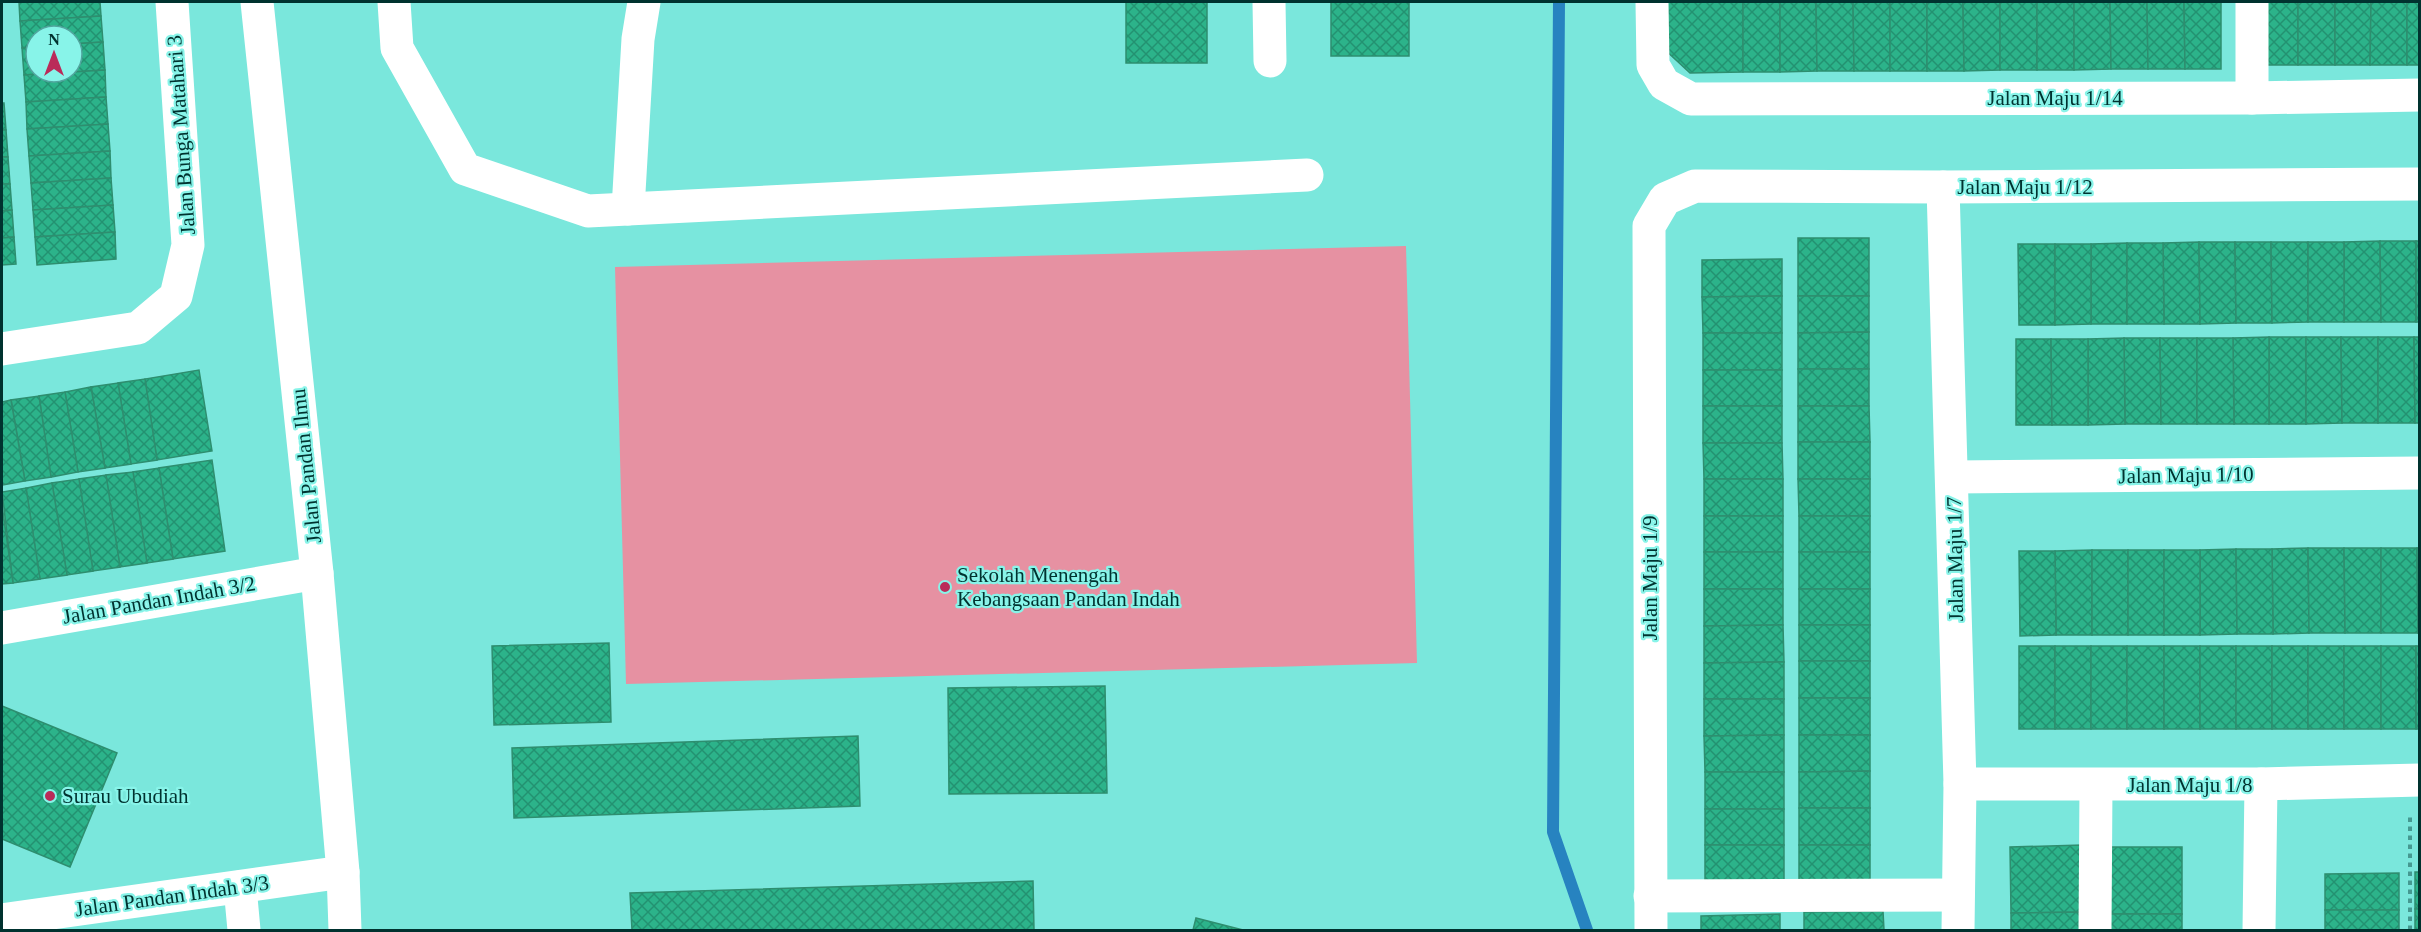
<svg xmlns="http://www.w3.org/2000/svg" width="2421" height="932" viewBox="0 0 2421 932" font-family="'Times New Roman',serif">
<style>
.grass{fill:#e691a2}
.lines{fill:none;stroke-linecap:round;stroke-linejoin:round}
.stream{stroke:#2783c0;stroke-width:12}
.building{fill:url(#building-cross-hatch);stroke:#2e8e6f;stroke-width:1.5}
.path{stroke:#459991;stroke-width:4;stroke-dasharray:4.5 4.5;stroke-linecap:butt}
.minor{stroke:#fff;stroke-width:33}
.poi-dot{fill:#ba2b59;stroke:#88f4e9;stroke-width:2}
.labels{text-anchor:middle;stroke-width:4.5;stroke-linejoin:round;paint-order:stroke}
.street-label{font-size:21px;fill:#00322f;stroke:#88f4e9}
.poi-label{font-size:21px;fill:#00322f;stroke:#88f4e9;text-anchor:start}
</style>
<defs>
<pattern id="building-cross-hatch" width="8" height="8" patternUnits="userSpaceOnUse" patternTransform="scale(1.5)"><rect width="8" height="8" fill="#2cb38a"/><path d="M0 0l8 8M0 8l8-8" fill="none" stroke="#239271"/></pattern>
</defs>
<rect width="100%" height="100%" fill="#7ae7dc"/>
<polygon class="grass" points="1406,246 1417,663 626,684 615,267"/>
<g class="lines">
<polyline class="stream" points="1559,2 1553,832 1587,930"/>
</g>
<g class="building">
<polygon points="19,2 100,2 101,16 20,21"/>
<rect x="1126" y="2" width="81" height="61"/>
<rect x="1331" y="2" width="78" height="54"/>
<polygon points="1663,2 1743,2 1743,72 1690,73 1663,48"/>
<rect x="1743" y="2" width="37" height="70"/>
<polygon points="1780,2 1816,2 1817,71 1780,72"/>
<polygon points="1816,2 1853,2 1854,71 1817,71"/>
<polygon points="1853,2 1890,2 1890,71 1854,71"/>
<rect x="1890" y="2" width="37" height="69"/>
<polygon points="1927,2 1963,2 1964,71 1927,71"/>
<polygon points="1963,2 2000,2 2000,70 1964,71"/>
<rect x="2000" y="2" width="37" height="68"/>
<rect x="2037" y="2" width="37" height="68"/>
<polygon points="2074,2 2110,2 2111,69 2074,70"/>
<polygon points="2110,2 2147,2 2148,69 2111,69"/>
<polygon points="2147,2 2184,2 2185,69 2148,69"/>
<polygon points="2184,2 2221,2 2221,69 2185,69"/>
<rect x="2262" y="2" width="36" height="63"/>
<rect x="2298" y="2" width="37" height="63"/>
<polygon points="2335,2 2371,2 2370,65 2335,65"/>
<polygon points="2371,2 2407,2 2407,65 2370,65"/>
<rect x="2407" y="2" width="13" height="63"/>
<polygon points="101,16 103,42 72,44 72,36 36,36 36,47 22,48 20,21"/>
<polygon points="103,42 105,70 24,75 22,48 36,47 36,72 72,72 72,44"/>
<polygon points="105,70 106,97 26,102 24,75"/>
<polygon points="106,97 108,124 27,129 26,102"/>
<polygon points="2,103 4,103 6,130 2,130"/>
<polygon points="108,124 110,151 29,156 27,129"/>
<polygon points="2,130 6,130 8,157 2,157"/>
<polygon points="110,151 111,178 31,183 29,156"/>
<polygon points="2,157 8,157 10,184 2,184"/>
<polygon points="111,178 113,205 33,210 31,183"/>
<polygon points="2,184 10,184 12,210 2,211"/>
<polygon points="113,205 115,232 35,237 33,210"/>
<polygon points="12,210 14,237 2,238 2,211"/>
<polygon points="115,232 116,259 37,265 35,237"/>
<polygon points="14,237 16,264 2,265 2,238"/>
<rect x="1798" y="238" width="71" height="58"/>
<polygon points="2380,241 2381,322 2344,322 2344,242"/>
<polygon points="2380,241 2416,241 2416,322 2381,322"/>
<rect x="2416" y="241" width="4" height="81"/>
<polygon points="2199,242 2200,324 2164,324 2163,243"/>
<polygon points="2199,242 2235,242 2236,323 2200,324"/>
<polygon points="2235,242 2271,242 2272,323 2236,323"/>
<polygon points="2271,242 2308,242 2308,322 2272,323"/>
<rect x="2308" y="242" width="36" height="80"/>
<polygon points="2127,243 2127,324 2091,324 2091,244"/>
<polygon points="2127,243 2163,243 2164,324 2127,324"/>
<polygon points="2018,244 2055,244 2055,325 2019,325"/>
<polygon points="2055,244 2091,244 2091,324 2055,325"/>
<polygon points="1782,259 1782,296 1702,297 1702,260"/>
<polygon points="1782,296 1782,333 1703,333 1702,297"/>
<polygon points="1798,296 1869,296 1869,332 1798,333"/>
<polygon points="1869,332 1869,369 1798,369 1798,333"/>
<rect x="1703" y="333" width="79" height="37"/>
<rect x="2269" y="337" width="37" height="87"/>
<polygon points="2269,337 2269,424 2234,424 2233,338"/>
<polygon points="2306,337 2341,337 2342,423 2306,424"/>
<polygon points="2341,337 2378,337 2378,423 2342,423"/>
<polygon points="2378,337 2414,337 2415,423 2378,423"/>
<polygon points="2414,337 2420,337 2420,423 2415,423"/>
<polygon points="2124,338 2160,338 2161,424 2125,424"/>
<polygon points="2124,338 2125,424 2088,425 2088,339"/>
<polygon points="2160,338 2197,338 2197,424 2161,424"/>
<polygon points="2197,338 2233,338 2234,424 2197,424"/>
<polygon points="2016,339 2051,339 2052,425 2016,425"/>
<polygon points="2051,339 2088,339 2088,425 2052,425"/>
<rect x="1798" y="369" width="71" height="37"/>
<polygon points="199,370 212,451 157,460 145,379"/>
<rect x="1703" y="370" width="79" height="36"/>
<polygon points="145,379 157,460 131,464 118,383"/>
<polygon points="118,383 131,464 105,468 91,387"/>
<polygon points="91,387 105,468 78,472 65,392"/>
<polygon points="65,392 78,472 51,477 39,396"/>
<polygon points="39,396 51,477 25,481 11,400"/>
<polygon points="11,400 25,481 2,485 2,402"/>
<rect x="1703" y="406" width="79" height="37"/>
<polygon points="1798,406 1869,406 1870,442 1798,442"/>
<rect x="1798" y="442" width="72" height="37"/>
<polygon points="1703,443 1782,443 1783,479 1704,479"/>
<polygon points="212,460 225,551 173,559 159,468"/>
<polygon points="159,468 173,559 147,563 133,472"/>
<polygon points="133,472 147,563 120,567 106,475"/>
<polygon points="106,475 120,567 93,571 79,479"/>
<polygon points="79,479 93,571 67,575 52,483"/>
<rect x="1704" y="479" width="79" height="37"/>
<polygon points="1798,479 1870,479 1870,516 1799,516"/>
<polygon points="52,483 67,575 40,579 26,488"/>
<polygon points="26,488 40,579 13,583 2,492"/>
<polygon points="2,505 13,583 2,584"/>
<rect x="1704" y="516" width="79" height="36"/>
<rect x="1799" y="516" width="71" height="36"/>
<polygon points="2308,548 2309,633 2273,634 2272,549"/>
<polygon points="2308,548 2344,548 2345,633 2309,633"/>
<polygon points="2344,548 2381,548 2381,633 2345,633"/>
<polygon points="2381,548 2417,548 2418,633 2381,633"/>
<polygon points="2417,548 2420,548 2420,633 2418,633"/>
<polygon points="2236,549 2237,634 2200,635 2200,550"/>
<polygon points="2236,549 2272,549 2273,634 2237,634"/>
<polygon points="2092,550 2092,635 2056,635 2055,551"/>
<rect x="2092" y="550" width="36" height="85"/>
<rect x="2128" y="550" width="36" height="85"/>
<rect x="2164" y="550" width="36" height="85"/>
<polygon points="2019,551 2055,551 2056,635 2020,636"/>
<rect x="1704" y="552" width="79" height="37"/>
<rect x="1799" y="552" width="71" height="37"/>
<polygon points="1704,589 1783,589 1783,625 1704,626"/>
<rect x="1799" y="589" width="71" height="36"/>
<polygon points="1783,625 1784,662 1704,663 1704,626"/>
<rect x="1799" y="625" width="71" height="36"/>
<polygon points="609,643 611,722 494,725 492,646"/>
<rect x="2019" y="646" width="36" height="83"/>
<rect x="2055" y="646" width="36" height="83"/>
<rect x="2091" y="646" width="36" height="83"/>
<rect x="2127" y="646" width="37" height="83"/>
<rect x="2164" y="646" width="36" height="83"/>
<rect x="2200" y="646" width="36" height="83"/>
<rect x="2236" y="646" width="36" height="83"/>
<rect x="2272" y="646" width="36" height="83"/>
<rect x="2308" y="646" width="36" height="83"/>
<rect x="2344" y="646" width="37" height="83"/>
<rect x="2381" y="646" width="35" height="83"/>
<rect x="2416" y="646" width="4" height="83"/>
<rect x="1799" y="661" width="71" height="37"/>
<polygon points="1784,662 1784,699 1704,699 1704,663"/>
<polygon points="1105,686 1107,793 949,794 948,688"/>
<rect x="1799" y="698" width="71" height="37"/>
<polygon points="1704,699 1784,699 1784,735 1704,736"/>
<polygon points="2,706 117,753 70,867 2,839"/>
<polygon points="1784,735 1784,772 1705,772 1704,736"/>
<polygon points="1799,735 1870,735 1870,771 1799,772"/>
<polygon points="858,736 860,806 514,818 512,748"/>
<polygon points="1870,771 1870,808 1799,808 1799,772"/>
<rect x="1705" y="772" width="79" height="37"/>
<rect x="1799" y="808" width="71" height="37"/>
<rect x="1705" y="809" width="79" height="36"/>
<rect x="1705" y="845" width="79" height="37"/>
<rect x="1799" y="845" width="71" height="36"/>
<polygon points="2082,845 2083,912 2011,913 2010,847"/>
<rect x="2105" y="847" width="77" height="67"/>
<rect x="2415" y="872" width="5" height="37"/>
<polygon points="2399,873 2399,910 2325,910 2325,874"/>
<polygon points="1033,881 1034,930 632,930 630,893"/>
<rect x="2415" y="909" width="5" height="21"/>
<rect x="2325" y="910" width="74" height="20"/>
<polygon points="1883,911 1884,930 1804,930 1804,912"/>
<polygon points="2083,912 2083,930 2011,930 2011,913"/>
<polygon points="1780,914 1780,930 1701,930 1701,916"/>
<rect x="2105" y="914" width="77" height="16"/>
<polygon points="1196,918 1243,930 1193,930"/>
</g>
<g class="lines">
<polyline class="path" points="2410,930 2410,816"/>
<g class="minor">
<polyline points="257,2 317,573 343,872 345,930"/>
<polyline points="394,2 397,48 465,169 588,211 1307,175"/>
<polyline points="1269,2 1270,61"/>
<polyline points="1652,2 1653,65 1664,84 1691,99 2252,98 2420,95"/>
<polyline points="2252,2 2252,98"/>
<polyline points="1943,187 1960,784 1958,930"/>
<polyline points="628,209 638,39 644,2"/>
<polyline points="2,349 138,328 176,296 188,245 172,2"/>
<polyline points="1953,477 2420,473"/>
<polyline points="2,628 317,573"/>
<polyline points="1960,784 2261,784 2420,780"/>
<polyline points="240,887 244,930"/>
<polyline points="1650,896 1958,895"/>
<polyline points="2,920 343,872"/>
<polyline points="1651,930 1649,226 1665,199 1695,186 1943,187 2420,184"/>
<polyline points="2095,930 2096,785"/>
<polyline points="2259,930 2261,784"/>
</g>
</g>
<g class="poi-dot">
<circle cx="945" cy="587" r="6"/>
<circle cx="50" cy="796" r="6"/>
</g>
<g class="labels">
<g class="street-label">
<text x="2055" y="105">Jalan Maju 1/14</text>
<text transform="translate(181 135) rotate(-94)" y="7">Jalan Bunga Matahari 3</text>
<text x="2025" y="194">Jalan Maju 1/12</text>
<text transform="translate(306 466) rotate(-96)" y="7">Jalan Pandan Ilmu</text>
<text transform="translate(2186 475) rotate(-1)" y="7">Jalan Maju 1/10</text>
<text transform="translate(1955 559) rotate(-91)" y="7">Jalan Maju 1/7</text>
<text transform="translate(1650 578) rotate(-90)" y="7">Jalan Maju 1/9</text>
<text transform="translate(159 600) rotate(-10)" y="7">Jalan Pandan Indah 3/2</text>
<text x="2190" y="792">Jalan Maju 1/8</text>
<text transform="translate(172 896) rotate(-8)" y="7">Jalan Pandan Indah 3/3</text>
</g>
<g class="poi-label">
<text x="957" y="582">Sekolah Menengah<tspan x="957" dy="24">Kebangsaan Pandan Indah</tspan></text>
<text x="62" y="803">Surau Ubudiah</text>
</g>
</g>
<rect width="2421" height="932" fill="none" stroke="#00322f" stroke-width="6"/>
<g transform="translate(54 54)"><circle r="28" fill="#88f4e9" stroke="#52a69f" stroke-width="1.5"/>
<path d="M0-4.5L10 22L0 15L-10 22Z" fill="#ba2b59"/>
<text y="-9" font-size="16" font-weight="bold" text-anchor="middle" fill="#00322f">N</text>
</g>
</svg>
